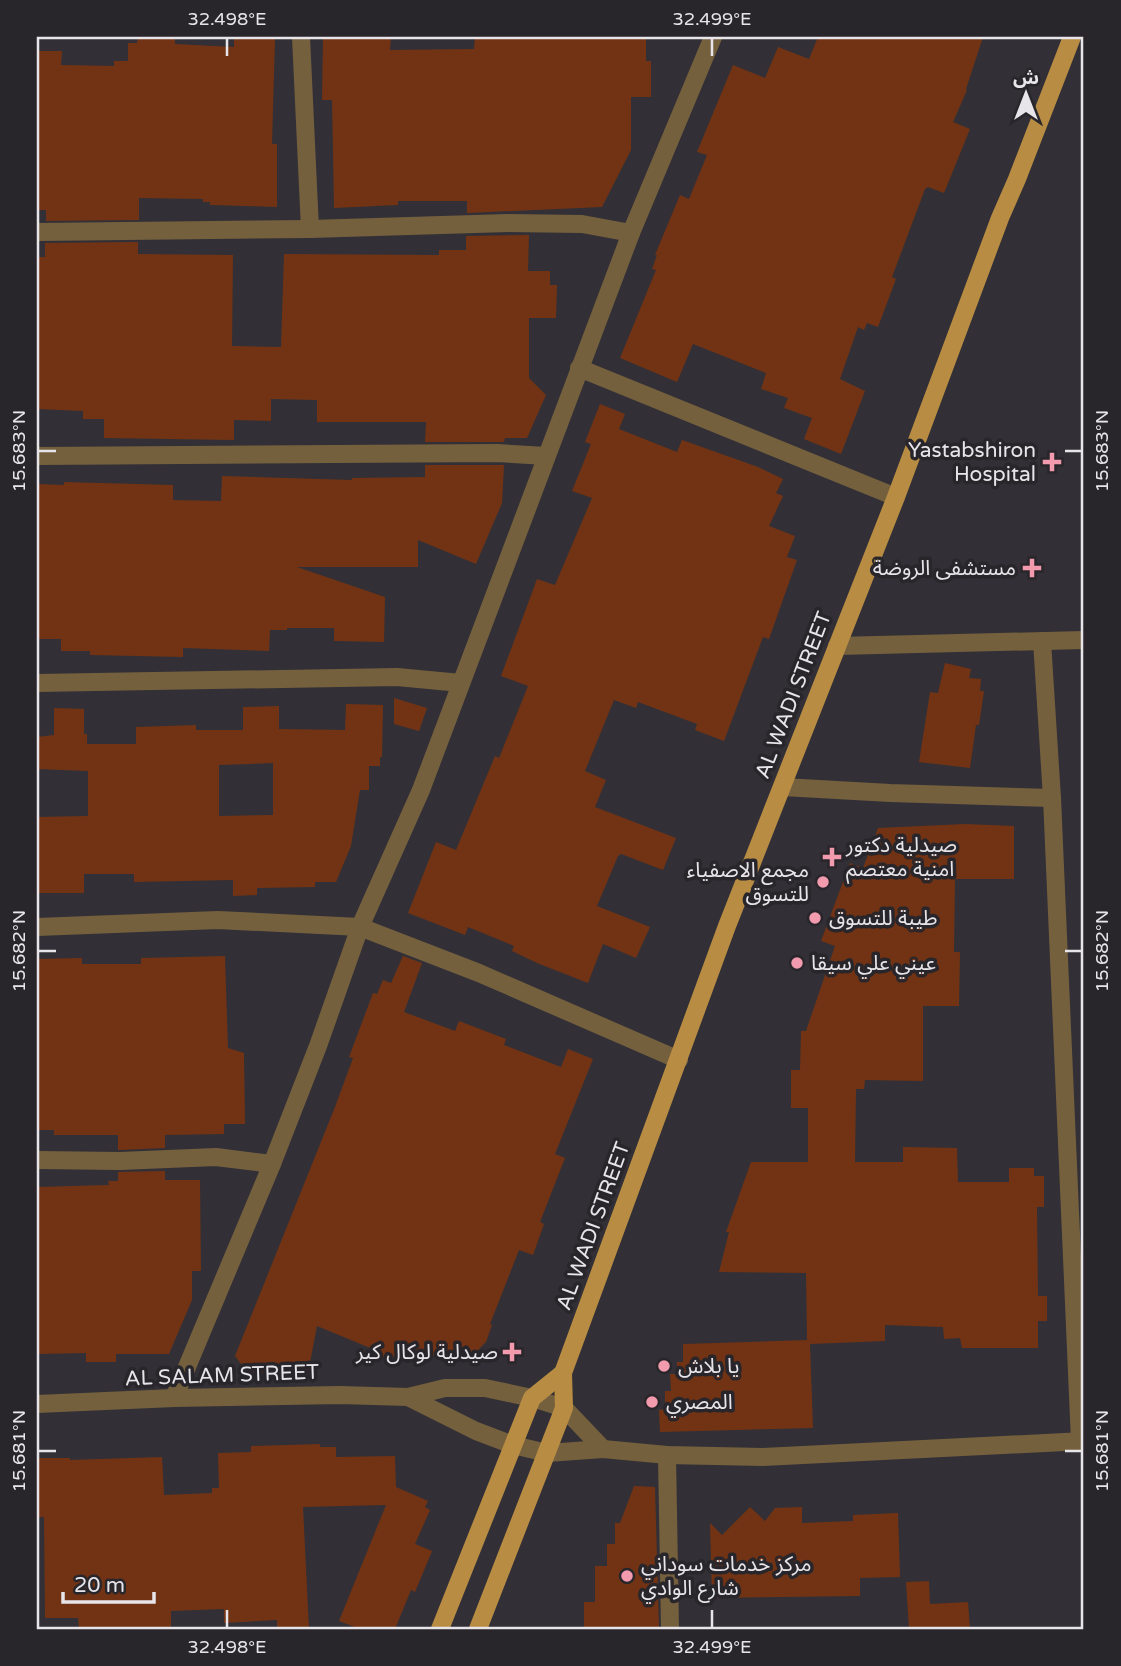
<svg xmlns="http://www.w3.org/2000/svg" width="1121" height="1666" viewBox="0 0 1121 1666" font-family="'Varela Round','Noto Sans Arabic',sans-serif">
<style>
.building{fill:#723314;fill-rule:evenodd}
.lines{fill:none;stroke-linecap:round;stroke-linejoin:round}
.minor{stroke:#75603e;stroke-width:18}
.major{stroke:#b88d43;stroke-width:18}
.ticks{fill:none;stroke:#e7e5e9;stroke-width:2.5}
.poi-dot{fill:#f29aae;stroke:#28262b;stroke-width:2.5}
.labels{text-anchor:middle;stroke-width:7;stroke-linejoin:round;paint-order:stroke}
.poi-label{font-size:21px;fill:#e7e5e9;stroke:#28262b;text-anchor:start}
.street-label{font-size:21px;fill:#e7e5e9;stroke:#28262b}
.neatline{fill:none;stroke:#e7e5e9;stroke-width:2.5}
.ticks-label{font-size:18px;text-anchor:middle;fill:#e7e5e9}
</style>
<rect width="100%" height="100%" fill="#323036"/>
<g class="building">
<polygon points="138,37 175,37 175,44 234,47 234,39 275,39 272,144 277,144 277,207 210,205 210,202 203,202 203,199 139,198 139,220 46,221 46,210 37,210 37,51 62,51 61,65 114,66 114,61 128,61 128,43 137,43"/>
<polygon points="323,37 391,37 390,50 474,49 475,37 646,37 646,61 651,61 651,97 631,97 631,150 602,207 467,213 467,201 398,201 398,205 334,208 332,100 322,100"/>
<polygon points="818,37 983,37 966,89 967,90 953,122 970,129 944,193 928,187 925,189 892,277 896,279 878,327 867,323 864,330 858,327 840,379 865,391 841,454 804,439 812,418 784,408 788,398 761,389 766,373 693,344 677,382 620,358 656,270 652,269 657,255 655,255 680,195 689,199 707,155 697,152 733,65 765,78 778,47 809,59"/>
<polygon points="529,235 528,271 550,271 550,285 557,285 556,318 529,318 529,378 546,395 527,438 505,438 504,442 425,442 426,422 317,422 317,400 271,399 271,421 234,420 234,440 104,438 104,419 83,419 83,411 37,409 37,257 45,257 45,243 138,242 138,254 233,255 232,346 281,347 284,254 439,255 439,250 466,250 466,236"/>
<polygon points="600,404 625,414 619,429 677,452 682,440 758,467 783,479 776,493 783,496 769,526 795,536 787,557 797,560 769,639 763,637 724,741 695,730 697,724 638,702 636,708 614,700 585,771 606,780 595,807 676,838 663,870 621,854 618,856 597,906 650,927 636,958 603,944 588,983 537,963 512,951 514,946 468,927 465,935 408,913 436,842 456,850 495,756 499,758 528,686 501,676 537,579 555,585 592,498 572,491 591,444 585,442"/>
<polygon points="425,465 504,465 502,503 476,564 418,540 418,567 297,567 385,597 384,642 334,641 334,628 287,628 287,630 270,630 269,651 183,648 183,657 90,655 90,651 61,651 61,639 37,639 37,484 64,485 64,482 173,485 173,500 221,501 222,476 352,480 352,478 425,477"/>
<polygon points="945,663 971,669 969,678 981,679 980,691 984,691 979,725 976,725 970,768 919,762 930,692 938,693"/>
<polygon points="394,698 427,708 419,731 394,724"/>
<path d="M346,704l37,1 -1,52h-2v9h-11v24h-9l-9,56 -15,36h-21v5l-58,1v7l-24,1v-16l-99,2v-8h-50v19h-47v-76l51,-1v-45l-51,-2v-32l17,-2v-27l30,1v25h3v10h49v-17l60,-2v5h47v-23l36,-1v23l66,1zM273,763v52l-54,1v-51z"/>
<polygon points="965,824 1014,826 1014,879 955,879 954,952 960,952 959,1006 923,1006 923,1081 865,1080 864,1089 856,1089 855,1162 903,1162 903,1147 957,1148 958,1182 1009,1182 1009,1168 1034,1168 1034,1176 1044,1176 1044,1207 1037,1207 1038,1296 1047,1296 1047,1321 1038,1321 1038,1348 962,1348 960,1338 944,1339 943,1327 885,1325 885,1341 810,1344 813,1428 660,1432 659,1410 665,1409 665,1391 671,1391 670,1374 677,1374 677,1362 683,1362 683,1344 807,1340 806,1273 719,1272 729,1232 726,1232 751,1162 808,1162 808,1108 791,1108 791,1070 800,1070 801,1031 806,1031 835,946 821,941 850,863 863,868 878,828"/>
<polygon points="225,956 228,1048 244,1053 245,1124 224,1124 224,1134 165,1135 165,1148 120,1150 118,1150 118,1135 54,1135 54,1130 37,1130 37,959 82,958 82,964 141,964 141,958"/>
<polygon points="403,956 422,963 404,1012 455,1031 459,1021 506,1039 504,1045 561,1067 568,1049 593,1059 555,1154 565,1158 540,1222 544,1224 533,1255 519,1250 490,1324 492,1325 486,1342 473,1355 372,1357 375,1350 317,1326 308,1373 248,1373 235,1356 335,1107 353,1058 349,1057 373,993 377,994 383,980 391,983"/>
<polygon points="165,1171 165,1180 200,1180 201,1271 192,1271 192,1300 169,1354 116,1354 116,1362 86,1362 86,1353 38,1354 37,1187 109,1185 108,1181 118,1181 118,1172"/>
<polygon points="320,1444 320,1447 336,1447 336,1457 395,1456 396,1487 428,1501 425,1507 430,1510 415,1544 432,1551 415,1592 411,1590 395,1629 360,1629 339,1621 386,1505 303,1507 309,1629 277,1629 277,1620 224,1623 224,1609 171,1611 171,1629 79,1629 78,1618 45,1618 44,1517 37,1517 37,1458 70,1458 70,1460 162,1457 164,1495 212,1493 212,1488 219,1488 218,1453 251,1452 251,1446"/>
<polygon points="634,1486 655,1487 659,1629 584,1629 584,1602 595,1602 595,1566 607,1566 607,1544 615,1544 615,1523 620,1523"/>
<polygon points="750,1507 765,1521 775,1508 802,1507 802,1523 853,1521 853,1515 898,1513 900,1577 860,1578 860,1596 712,1598 710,1523 722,1535"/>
<polygon points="929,1581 930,1604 968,1602 970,1629 909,1629 906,1582"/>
</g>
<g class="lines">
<g class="minor">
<polyline points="301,37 310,229"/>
<polyline points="37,232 310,229 508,223 582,224 631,233"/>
<polyline points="579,368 896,497"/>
<polyline points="37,456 497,453 546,456"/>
<polyline points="1042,641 1052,798 1080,1441"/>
<polyline points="837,646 1084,640"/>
<polyline points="37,683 397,677 461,683"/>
<polyline points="783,787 890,793 1052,798"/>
<polyline points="37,927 218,920 360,927 479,973 679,1060"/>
<polyline points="37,1160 120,1161 216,1157 272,1164"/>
<polyline points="408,1397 476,1431 513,1445 547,1453 603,1449 667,1455 763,1457 1084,1441"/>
<polyline points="174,1398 272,1164 318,1046 360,927 421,790 631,233 713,37"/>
<polyline points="37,1404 174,1398 340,1395 408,1397 445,1388 485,1388 532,1398 564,1408 603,1449"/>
<polyline points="667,1455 670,1629"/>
</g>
<g class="major">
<polyline points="440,1629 532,1398 563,1373"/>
<polyline points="478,1629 564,1408 563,1373 727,926 896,497 1000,218 1017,179 1072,37"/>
</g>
</g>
<path class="ticks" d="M227,38v18M712,38v18M38,451h18M1065,451h17M38,951h18M1065,951h17M38,1451h18M1065,1451h17M227,1610v18M712,1610v18"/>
<g class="poi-dot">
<path d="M1048.5 451.5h7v7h7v7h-7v7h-7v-7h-7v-7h7z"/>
<path d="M1028.5 557.5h7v7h7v7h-7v7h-7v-7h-7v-7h7z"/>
<path d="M828.5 846.5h7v7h7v7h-7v7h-7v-7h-7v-7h7z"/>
<circle cx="823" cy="882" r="7"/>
<circle cx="815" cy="918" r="7"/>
<circle cx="797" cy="963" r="7"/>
<path d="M508.5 1341.5h7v7h7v7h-7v7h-7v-7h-7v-7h7z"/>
<circle cx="664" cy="1366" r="7"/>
<circle cx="652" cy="1402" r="7"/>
<circle cx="627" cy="1576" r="7"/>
</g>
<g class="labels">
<g class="poi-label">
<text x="1036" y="457" text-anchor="end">Yastabshiron<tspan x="1036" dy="24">Hospital</tspan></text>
<text x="1016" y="575" text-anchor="end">مستشفى الروضة</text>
<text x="846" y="852">صيدلية دكتور<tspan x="846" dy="24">امنية معتصم</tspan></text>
<text x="809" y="877" text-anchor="end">مجمع الاصفياء<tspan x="809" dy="24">للتسوق</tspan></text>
<text x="829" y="925">طيبة للتسوق</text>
<text x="811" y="970">عيني علي سيقا</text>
<text x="498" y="1359" text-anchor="end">صيدلية لوكال كير</text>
<text x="678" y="1373">يا بلاش</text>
<text x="666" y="1409">المصري</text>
<text x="641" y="1571">مركز خدمات سوداني<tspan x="641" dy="24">شارع الوادي</tspan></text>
</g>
<g class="street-label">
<text transform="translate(793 695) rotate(-69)" y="7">AL WADI STREET</text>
<text transform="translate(593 1226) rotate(-70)" y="7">AL WADI STREET</text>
<text transform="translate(222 1375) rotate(-2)" y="7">AL SALAM STREET</text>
</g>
</g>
<rect width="1121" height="1666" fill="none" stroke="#28262b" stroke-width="77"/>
<g transform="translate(1026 94)" stroke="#28262b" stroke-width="5" paint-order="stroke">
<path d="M0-5L12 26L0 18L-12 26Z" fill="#e7e5e9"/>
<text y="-10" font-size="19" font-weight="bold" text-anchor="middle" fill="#e7e5e9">ش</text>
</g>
<path d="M63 1592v10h91v-10" fill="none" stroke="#e7e5e9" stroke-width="3.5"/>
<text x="74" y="1592" font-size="21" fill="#e7e5e9" stroke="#28262b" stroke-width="5" paint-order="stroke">20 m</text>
<rect x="38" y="38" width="1044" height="1590" class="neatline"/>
<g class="ticks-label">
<text x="227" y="25">32.498°E</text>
<text x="712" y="25">32.499°E</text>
<text transform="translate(19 451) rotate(-90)" y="6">15.683°N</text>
<text transform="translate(1102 451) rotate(-90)" y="6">15.683°N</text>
<text transform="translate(19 951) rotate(-90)" y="6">15.682°N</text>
<text transform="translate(1102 951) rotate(-90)" y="6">15.682°N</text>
<text transform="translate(19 1451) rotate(-90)" y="6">15.681°N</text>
<text transform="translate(1102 1451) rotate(-90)" y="6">15.681°N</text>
<text x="227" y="1653">32.498°E</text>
<text x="712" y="1653">32.499°E</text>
</g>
</svg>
